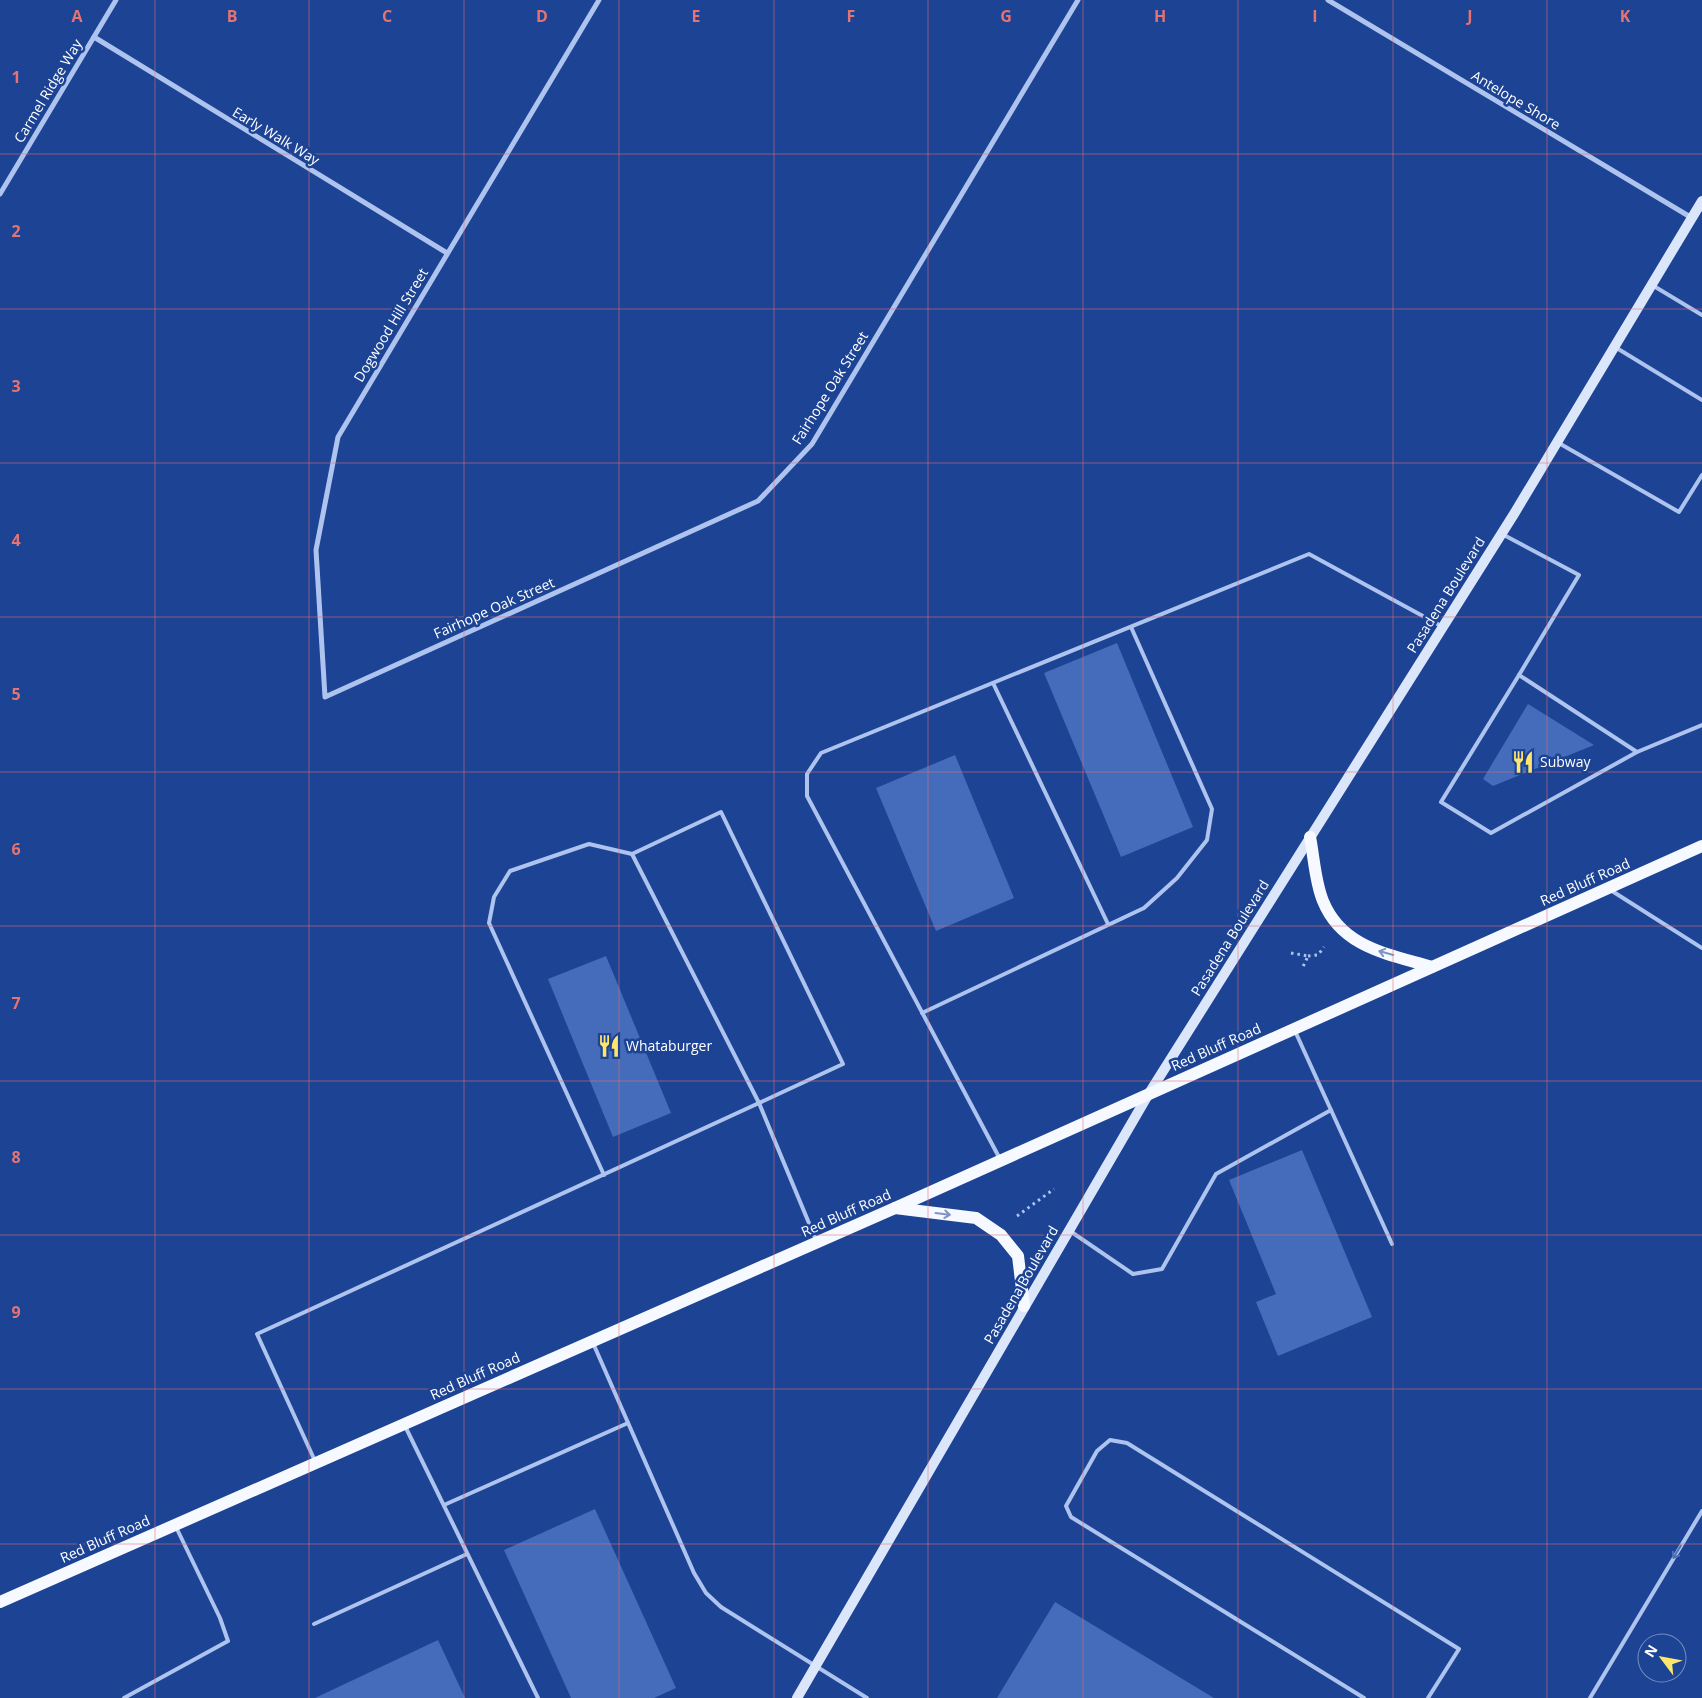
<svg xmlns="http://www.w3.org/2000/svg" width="1702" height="1698" viewBox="0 0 1702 1698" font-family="'Open Sans',sans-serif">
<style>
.building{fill:#446cbb}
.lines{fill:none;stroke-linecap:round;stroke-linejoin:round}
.path{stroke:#aec4ef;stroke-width:3;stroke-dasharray:2.5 4;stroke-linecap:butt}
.lane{stroke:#aec4ef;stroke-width:4}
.street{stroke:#aec4ef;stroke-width:5}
.secondary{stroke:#dce6fb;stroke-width:10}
.primary{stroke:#f6f9ff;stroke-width:12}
.oneway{stroke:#7e95c4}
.oneway2{stroke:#4f70b4}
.grid{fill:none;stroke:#e47373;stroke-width:1;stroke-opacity:0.55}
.labels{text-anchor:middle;stroke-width:5;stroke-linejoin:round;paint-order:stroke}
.street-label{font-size:14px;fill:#fff;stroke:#1c4394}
.poi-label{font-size:14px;fill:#fff;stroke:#1c4394;text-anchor:start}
.grid-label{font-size:16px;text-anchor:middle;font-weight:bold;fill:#e47373;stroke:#1c4394;stroke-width:5;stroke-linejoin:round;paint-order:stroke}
</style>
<rect width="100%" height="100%" fill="#1c4394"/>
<g class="building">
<polygon points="1117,643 1193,827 1121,857 1044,673"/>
<polygon points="1528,704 1594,745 1493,786 1483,779"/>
<polygon points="955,755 1014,898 936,931 876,788"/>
<polygon points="606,956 671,1113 613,1137 548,979"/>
<polygon points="1302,1150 1372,1317 1278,1356 1256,1302 1276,1294 1229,1180"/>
<polygon points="595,1509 676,1688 654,1698 571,1698 504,1550"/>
<polygon points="1055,1602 1214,1698 997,1698"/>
<polygon points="438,1640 465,1698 315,1698"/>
</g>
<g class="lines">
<g class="path">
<polyline points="1291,953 1308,956 1302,969"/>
<polyline points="1308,956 1318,955 1324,947"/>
<polyline points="1017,1216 1054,1189"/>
</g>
<g class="lane">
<polyline points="1652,285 1702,315"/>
<polyline points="1615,347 1702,400"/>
<polyline points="1557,442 1679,512 1702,475"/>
<polyline points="1502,534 1579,575 1519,675 1637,752 1702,725"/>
<polyline points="1519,675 1441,802 1491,833 1637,752"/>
<polyline points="993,683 1108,924"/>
<polygon points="721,812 843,1064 759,1103 632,854"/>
<polyline points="1612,891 1702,948"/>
<polyline points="922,1013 1144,908 1177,878 1207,840 1212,809 1131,627"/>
<polyline points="1295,1031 1392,1244"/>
<polyline points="1000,1159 807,796 807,774 821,753 1309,554 1443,627"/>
<polyline points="604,1175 489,923 494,897 510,871 589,844 632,854"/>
<polyline points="1070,1231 1133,1274 1162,1269 1216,1174 1331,1110"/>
<polyline points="593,1343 694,1573 706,1593 721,1607 867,1698"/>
<polyline points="405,1426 538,1698"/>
<polyline points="315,1461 257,1334 759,1103 816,1240"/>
<polyline points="444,1505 628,1423"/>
<polyline points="314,1624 467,1554"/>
<polyline points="124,1698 228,1641 220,1618 176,1527"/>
<polyline points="1364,1698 1071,1517 1066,1506 1097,1451 1110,1440 1127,1443 1459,1649 1428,1698"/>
<polyline points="1590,1698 1702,1511"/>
</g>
<g class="street">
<polyline points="599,0 338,437 316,550 325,697 758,501 812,444 1078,0"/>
<polyline points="1328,0 1692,218"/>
<polyline points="94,37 447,253"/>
<polyline points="0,194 116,0"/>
</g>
<polyline class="secondary" points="797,1698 1148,1095 1514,514 1702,201"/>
<g class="primary">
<path d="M1310,837c4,20 5,45 13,64 19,47 66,53 109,66"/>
<polyline points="895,1208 976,1218 1001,1235 1018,1256 1024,1306"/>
<polyline points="0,1602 895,1208 1702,846"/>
</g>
</g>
<defs><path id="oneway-shaft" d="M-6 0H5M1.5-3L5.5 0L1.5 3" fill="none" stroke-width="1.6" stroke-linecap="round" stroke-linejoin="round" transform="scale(1.25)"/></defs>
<g class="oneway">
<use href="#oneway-shaft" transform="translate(1386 953) rotate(-164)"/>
<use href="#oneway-shaft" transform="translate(943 1214) rotate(7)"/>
</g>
<use class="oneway2" href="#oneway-shaft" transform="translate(1677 1552) rotate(121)"/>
<path class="grid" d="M155,0v1698M309,0v1698M464,0v1698M619,0v1698M774,0v1698M928,0v1698M1083,0v1698M1238,0v1698M1393,0v1698M1547,0v1698M0,154h1702M0,309h1702M0,463h1702M0,617h1702M0,772h1702M0,926h1702M0,1081h1702M0,1235h1702M0,1389h1702M0,1544h1702"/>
<defs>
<symbol id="restaurant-bare" viewBox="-9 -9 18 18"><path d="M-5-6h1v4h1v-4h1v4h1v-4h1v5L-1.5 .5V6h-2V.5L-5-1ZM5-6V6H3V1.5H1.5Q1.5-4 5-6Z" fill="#ffe56d" stroke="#1c4394" stroke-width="2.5" paint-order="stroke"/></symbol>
</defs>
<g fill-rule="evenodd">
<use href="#restaurant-bare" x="1507" y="746" width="32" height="32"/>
<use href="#restaurant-bare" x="593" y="1030" width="32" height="32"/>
</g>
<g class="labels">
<g class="street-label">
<text transform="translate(48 91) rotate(-59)" y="5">Carmel Ridge Way</text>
<text transform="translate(1516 100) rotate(31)" y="5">Antelope Shore</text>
<text transform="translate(276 136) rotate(31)" y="5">Early Walk Way</text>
<text transform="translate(391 325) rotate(-59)" y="5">Dogwood Hill Street</text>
<text transform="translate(830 388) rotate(-58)" y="5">Fairhope Oak Street</text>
<text transform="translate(1446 595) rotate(-58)" y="5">Pasadena Boulevard</text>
<text transform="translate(494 608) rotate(-24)" y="5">Fairhope Oak Street</text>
<text transform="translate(1585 882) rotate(-24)" y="5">Red Bluff Road</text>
<text transform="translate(1230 938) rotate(-58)" y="5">Pasadena Boulevard</text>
<text transform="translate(1216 1047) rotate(-24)" y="5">Red Bluff Road</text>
<text transform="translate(846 1213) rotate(-24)" y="5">Red Bluff Road</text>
<text transform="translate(1021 1285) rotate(-60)" y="5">Pasadena Boulevard</text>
<text transform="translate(475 1376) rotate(-24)" y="5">Red Bluff Road</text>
<text transform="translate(105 1539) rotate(-24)" y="5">Red Bluff Road</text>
</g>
<g class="poi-label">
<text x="1540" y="767">Subway</text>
<text x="626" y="1051">Whataburger</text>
</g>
</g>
<g class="grid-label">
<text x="77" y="22">A</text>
<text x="232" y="22">B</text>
<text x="387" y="22">C</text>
<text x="542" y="22">D</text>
<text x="696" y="22">E</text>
<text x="851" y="22">F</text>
<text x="1006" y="22">G</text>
<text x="1160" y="22">H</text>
<text x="1315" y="22">I</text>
<text x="1470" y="22">J</text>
<text x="1625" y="22">K</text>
<text x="16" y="83">1</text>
<text x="16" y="237">2</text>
<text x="16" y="392">3</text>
<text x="16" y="546">4</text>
<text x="16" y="700">5</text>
<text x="16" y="855">6</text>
<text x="16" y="1009">7</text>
<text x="16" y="1163">8</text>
<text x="16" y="1318">9</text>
</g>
<g transform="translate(1662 1658) rotate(302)"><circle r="24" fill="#1c4394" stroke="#778ebf"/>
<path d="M0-4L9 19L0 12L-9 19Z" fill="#ffe56d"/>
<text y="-8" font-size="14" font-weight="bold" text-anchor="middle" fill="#ffffff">N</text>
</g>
</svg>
